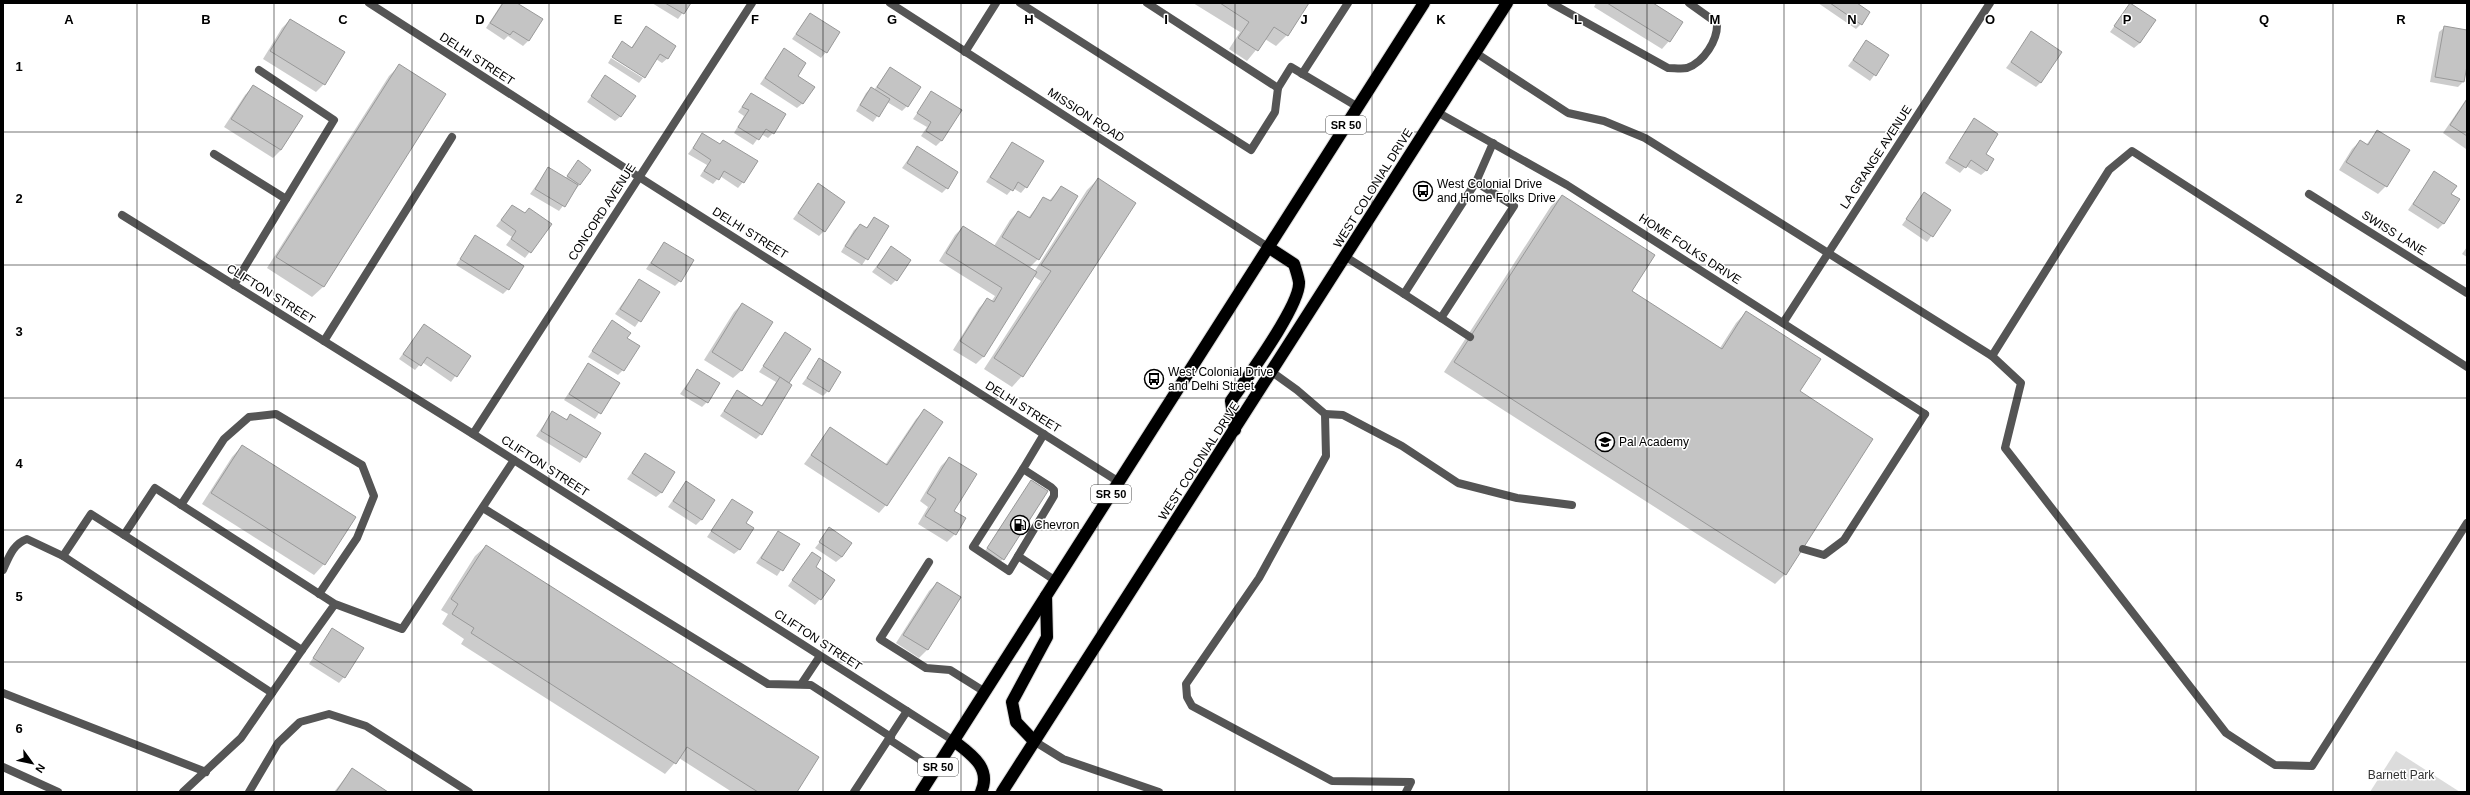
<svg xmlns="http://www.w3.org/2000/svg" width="2470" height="795" viewBox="0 0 2470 795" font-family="Helvetica,sans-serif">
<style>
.green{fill:#dcdcdc}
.shadow{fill:#0003}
.building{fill:#c4c4c4;stroke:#999}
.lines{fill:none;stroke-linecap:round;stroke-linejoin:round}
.highway-casing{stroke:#dbdbdb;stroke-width:14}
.lane{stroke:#555;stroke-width:8}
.street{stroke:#555;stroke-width:8}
.highway{stroke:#000;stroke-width:12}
.grid{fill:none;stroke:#000;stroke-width:1;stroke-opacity:0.55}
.labels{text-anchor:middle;stroke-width:3;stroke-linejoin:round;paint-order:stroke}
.shield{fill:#fff;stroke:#4c4c4c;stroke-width:1}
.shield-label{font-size:11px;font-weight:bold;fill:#000}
.street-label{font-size:12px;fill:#000;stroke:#fff}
.poi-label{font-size:12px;fill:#000;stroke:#fff;text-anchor:start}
.park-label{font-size:12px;fill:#333;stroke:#fff}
.grid-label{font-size:13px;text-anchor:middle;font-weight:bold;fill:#000;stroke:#fff;stroke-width:3;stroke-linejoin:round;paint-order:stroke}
</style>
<rect width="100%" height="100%" fill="#fff"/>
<polygon class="green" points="2396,751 2460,792 2370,792"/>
<g class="shadow">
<polygon points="502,3 515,3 529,40 523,46 508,36 504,40 486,28"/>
<polygon points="652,3 690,3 678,19"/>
<polygon points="1193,3 1308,3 1287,35 1276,46 1265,39 1247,61 1229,49 1240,32"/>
<polygon points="1596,3 1651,3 1669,41 1662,49 1594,7"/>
<polygon points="1818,3 1855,3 1861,24 1856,29"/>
<polygon points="2130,5 2140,43 2134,48 2110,32"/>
<polygon points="810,14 826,52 821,58 792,39"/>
<polygon points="290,20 324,84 316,92 263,59 282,28"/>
<polygon points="646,27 668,58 662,63 656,59 644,76 612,56 622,43 631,48"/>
<polygon points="2445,27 2467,31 2467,60 2463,82 2458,87 2430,82 2439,32"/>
<polygon points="2032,33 2041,82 2036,87 2006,68"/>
<polygon points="1867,41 1888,56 1870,81 1848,66"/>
<polygon points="784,49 803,103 797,108 760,84"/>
<polygon points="611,58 643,78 639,83 608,63"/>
<polygon points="399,66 445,95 323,287 312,297 267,268 389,76"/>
<polygon points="890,68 907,106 902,111 887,102 873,122 856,111 866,93 871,88 874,90"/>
<polygon points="605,77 621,116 615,121 587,102"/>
<polygon points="253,87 281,150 273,158 224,127 245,95"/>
<polygon points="931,93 942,140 936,146 921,136 927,127 913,119"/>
<polygon points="751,94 773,133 768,138 761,134 753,145 734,133 744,116 738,112"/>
<polygon points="2467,98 2467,148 2466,149 2443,133"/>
<polygon points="1974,120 1985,155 1987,170 1981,175 1966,166 1960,173 1945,163"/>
<polygon points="2377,131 2386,186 2378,194 2339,170 2352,149 2360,141 2366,145"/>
<polygon points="703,134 743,182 738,188 720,176 713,184 700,176 707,165 688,154"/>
<polygon points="1012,143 1026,187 1021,193 1013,188 1007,195 986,182"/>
<polygon points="917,147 947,188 942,193 902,168"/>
<polygon points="576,164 580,184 559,211 530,194 548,169 565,179"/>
<polygon points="2434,173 2450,194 2443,224 2438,229 2408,210"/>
<polygon points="1098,179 1022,376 1012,387 984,369 1041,281 1033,276 984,356 976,364 953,350 979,308 987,300 991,302 995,296 939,261 955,235 963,227 994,246 1010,220 1018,212 1028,218 1044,198 1049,201 1061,187 1077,197 1038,259 1029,268 1034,272 1087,190"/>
<polygon points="818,185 824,231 819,236 793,219"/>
<polygon points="1925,193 1950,211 1927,242 1902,225"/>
<polygon points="1562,196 1631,291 1720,348 1736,323 1746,312 1799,392 1785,574 1775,584 1444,372 1551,206"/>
<polygon points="512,206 524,214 529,209 551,224 525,258 506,245 512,237 496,226"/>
<polygon points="874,218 888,227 862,265 841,252 854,230 860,225 866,228"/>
<polygon points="475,237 508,289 503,294 456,265"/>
<polygon points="664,243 680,281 675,286 646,269"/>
<polygon points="2467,247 2467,257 2462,254"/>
<polygon points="891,248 896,280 891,285 872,272"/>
<polygon points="639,280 659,292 635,327 615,314"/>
<polygon points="742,304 741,371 733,378 704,360 734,312"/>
<polygon points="612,322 626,339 623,370 618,375 588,357"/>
<polygon points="424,325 470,356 451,382 422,362 415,370 399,359"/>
<polygon points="785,334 788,384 761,434 756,439 720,416 737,392 761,406 776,382 759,372"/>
<polygon points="820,360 828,391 823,396 802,384"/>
<polygon points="588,364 619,383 595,419 564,400"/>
<polygon points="697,370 707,402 702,407 680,394"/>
<polygon points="924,411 886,505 879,513 804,464 830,429 885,465 916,419"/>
<polygon points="552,413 565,420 571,415 600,433 580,463 536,436"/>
<polygon points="242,446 324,564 314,575 202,504 232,457"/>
<polygon points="645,454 662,492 656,497 627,479"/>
<polygon points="949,458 955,534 947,542 918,524 928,507 920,501 941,466"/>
<polygon points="1031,481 1003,559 1001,561 985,551"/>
<polygon points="686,482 701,520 696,525 668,507"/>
<polygon points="732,500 744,524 740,549 734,554 707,537"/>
<polygon points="830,529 842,557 836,562 815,548"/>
<polygon points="778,532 798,545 777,576 756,563"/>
<polygon points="486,546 795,792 732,792 679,758 665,774 461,644 464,639 442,624 448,614 441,610 475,556"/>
<polygon points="812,553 820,599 815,605 788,586"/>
<polygon points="937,583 960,597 927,650 919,658 896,643 929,591"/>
<polygon points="332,629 344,677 339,683 309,664"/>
<polygon points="352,769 386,792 334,792"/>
</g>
<g class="building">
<polygon points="503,3 517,3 543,19 529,41 513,31 510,35 490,23"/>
<polygon points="665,3 691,3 684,14"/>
<polygon points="1220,3 1309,3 1288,36 1274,27 1258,51 1238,38 1249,22"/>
<polygon points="1607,3 1653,3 1683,22 1670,42"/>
<polygon points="1830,3 1857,3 1870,12 1862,25"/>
<polygon points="2130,3 2156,20 2140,43 2114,26"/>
<polygon points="810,13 840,32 827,53 796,34"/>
<polygon points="290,19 345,52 325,85 270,51"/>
<polygon points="646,26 676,46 668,59 660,54 645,78 612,57 622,41 632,48"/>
<polygon points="2444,26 2467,30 2467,66 2464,82 2435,77"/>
<polygon points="2031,31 2062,52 2041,83 2011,62"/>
<polygon points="1866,40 1889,55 1876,76 1853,60"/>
<polygon points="784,48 806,63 798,76 815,87 803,104 765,78"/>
<polygon points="399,64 446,94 324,287 276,257"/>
<polygon points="890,67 921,87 908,107 877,87"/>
<polygon points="605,75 636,96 621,117 591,96"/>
<polygon points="253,85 303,116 281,150 231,119"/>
<polygon points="871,87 890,99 879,117 860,105"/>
<polygon points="931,91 962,110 942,141 926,131 931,122 917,113"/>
<polygon points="751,93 786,114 774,134 766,129 759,140 738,127 749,110 742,107"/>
<polygon points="2467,99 2467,136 2450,125"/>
<polygon points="1974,118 1998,134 1986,154 1994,159 1987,171 1971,160 1966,168 1949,158"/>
<polygon points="2377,130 2410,150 2387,187 2346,162 2360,140 2368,145"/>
<polygon points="702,133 720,144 723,140 758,161 744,183 724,171 719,180 704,171 711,160 693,148"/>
<polygon points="1012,142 1044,161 1027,188 1018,182 1013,191 990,177"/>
<polygon points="917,146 958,172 948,189 907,163"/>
<polygon points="578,160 591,170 580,185 567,176"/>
<polygon points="548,167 578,185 565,207 535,189"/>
<polygon points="2434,171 2457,186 2451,194 2460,199 2444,224 2413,204"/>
<polygon points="1098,178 1136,203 1023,377 994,358 1051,271 1041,265"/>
<polygon points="818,183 845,202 825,232 798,213"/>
<polygon points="1061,186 1078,196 1039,260 1002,237 1018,211 1030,218 1043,197 1051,201"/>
<polygon points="1924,192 1951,210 1933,237 1906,219"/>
<polygon points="1562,195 1655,255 1632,291 1722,349 1746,311 1821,359 1800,391 1873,439 1786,575 1454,362"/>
<polygon points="512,205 525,213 529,208 552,224 531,253 511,239 516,231 501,220"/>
<polygon points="874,217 889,226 868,260 845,246 860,224 867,228"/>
<polygon points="963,226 1037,272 984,357 960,341 987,298 994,302 1002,288 946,253"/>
<polygon points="475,235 524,266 509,290 460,259"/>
<polygon points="664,242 694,260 681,282 651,263"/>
<polygon points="891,246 911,260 897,281 877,267"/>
<polygon points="639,279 660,292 641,322 620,309"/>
<polygon points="742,303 773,322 742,371 712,352"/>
<polygon points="612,320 631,333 627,338 640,346 624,371 592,351"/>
<polygon points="424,324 471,356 457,377 427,357 421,366 403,354"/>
<polygon points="785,332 811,349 789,383 763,366"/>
<polygon points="819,358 841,372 829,392 807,378"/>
<polygon points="588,363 620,383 601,414 569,394"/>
<polygon points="697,369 720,383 708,403 685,389"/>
<polygon points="780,377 792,385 762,435 724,411 737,390 762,406"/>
<polygon points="924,409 943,422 887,506 811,455 830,427 887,465"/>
<polygon points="552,411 567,420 570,414 601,433 586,458 541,431"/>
<polygon points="242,445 356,517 325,565 211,493"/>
<polygon points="645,453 675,472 662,493 632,473"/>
<polygon points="949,457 977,474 954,511 966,518 956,535 925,516 936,499 927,493"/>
<polygon points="1031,480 1048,491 1004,560 987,548"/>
<polygon points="686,481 715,500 702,520 673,501"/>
<polygon points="732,499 753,512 746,523 754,528 740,550 711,531"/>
<polygon points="829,527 852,543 842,557 819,542"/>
<polygon points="778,531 800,544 783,571 761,558"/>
<polygon points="486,545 819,757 797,792 758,792 687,747 676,764 471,633 474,628 452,614 458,604 451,599"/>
<polygon points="812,552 821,558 816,567 835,580 821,600 792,580"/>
<polygon points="937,582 961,597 928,650 903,635"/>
<polygon points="332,628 364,648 345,678 313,658"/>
<polygon points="352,768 388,792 336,792"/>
</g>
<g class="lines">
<defs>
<g id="highway">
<path d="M1235,430l-4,-29c15,-22 70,-96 68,-119 -1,-6 -3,-12 -5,-18l-26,-17"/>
<path d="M954,741c17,13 38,27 27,51"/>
<polyline points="1034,741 1016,722 1012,702 1047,637 1046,596"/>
<polyline points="921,792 1424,3"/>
<polyline points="1002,792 1507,3"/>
</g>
</defs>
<use href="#highway" class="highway-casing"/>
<g class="lane">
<polyline points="1020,3 1251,150 1275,112 1278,88"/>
<polyline points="1147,3 1278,88 1291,67 1358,107"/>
<path d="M1551,3l117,65c6,0 14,1 19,0 17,-6 31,-28 30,-45l-28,-20"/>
<polyline points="965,52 996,3"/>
<polyline points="259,70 334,120 286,199"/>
<polyline points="1302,74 1348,3"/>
<polyline points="214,154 286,199 234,285"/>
<polyline points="1346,257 1404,294 1476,182 1493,143"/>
<polyline points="1404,294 1441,318 1514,206 1476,182"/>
<polyline points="1441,318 1470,337"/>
<polyline points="324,341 452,137"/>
<polyline points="1272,372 1297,390 1325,414 1326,456 1259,578 1186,684 1187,697 1192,706 1332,781 1411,782 1406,792"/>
<polyline points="1325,414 1343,415 1402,446 1458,483 1517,498 1572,505"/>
<polyline points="1044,434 1023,469 1051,487 1054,490 1054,496 1018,556 1056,581"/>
<polyline points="181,505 224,439 249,417 276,414 362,465 374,496 357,538 319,594"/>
<polyline points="483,508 768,684 811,685 891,737"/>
<polyline points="124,535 91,514 63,556 272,693 302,650"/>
<polyline points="1803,549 1824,555 1844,540 1925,414"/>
<polyline points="1018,556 1009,571 973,547 1023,469"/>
<polyline points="929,562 880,639 926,668 950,670 985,692"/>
<path d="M3,570c6,-13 10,-26 24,-31l36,17"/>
<polyline points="335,604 302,650 124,535 155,488 335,604 402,629 514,460"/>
<polyline points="802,683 820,656"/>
<polyline points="3,693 206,772"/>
<polyline points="890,740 936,770"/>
<polyline points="1034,741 1063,759 1159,792"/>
<polyline points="3,767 58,792"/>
<polyline points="183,792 241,738 272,693"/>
<polyline points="854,792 907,711"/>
</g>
<g class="street">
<polyline points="369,3 639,177 1119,482"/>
<polyline points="890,3 1268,247"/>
<polyline points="1476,53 1568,113 1604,121 1645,138 1992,356 2021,383 2005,448 2226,733 2275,765 2312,766 2467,523"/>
<polyline points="1437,112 1567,185 1925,414"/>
<polyline points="2309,194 2467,293"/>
<polyline points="122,215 473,434 954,741"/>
<polyline points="1783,323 1990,3"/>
<polyline points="1992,356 2109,170 2132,151 2467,367"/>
<polyline points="473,434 752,3"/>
<polyline points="249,792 278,743 300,722 329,714 366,726 469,792"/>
</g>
<use href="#highway" class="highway"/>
</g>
<path class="grid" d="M137,3v789M274,3v789M412,3v789M549,3v789M686,3v789M823,3v789M961,3v789M1098,3v789M1235,3v789M1372,3v789M1509,3v789M1647,3v789M1784,3v789M1921,3v789M2058,3v789M2196,3v789M2333,3v789M3,132h2464M3,265h2464M3,398h2464M3,530h2464M3,662h2464"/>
<defs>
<symbol id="bus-ring" viewBox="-11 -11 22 22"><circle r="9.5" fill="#fff" stroke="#000" stroke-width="1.5"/><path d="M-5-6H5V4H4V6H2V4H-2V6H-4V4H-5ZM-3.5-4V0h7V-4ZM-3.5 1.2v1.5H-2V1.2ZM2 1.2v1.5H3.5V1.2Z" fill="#000"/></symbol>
<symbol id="school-ring" viewBox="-11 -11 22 22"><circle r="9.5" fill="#fff" stroke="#000" stroke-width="1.5"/><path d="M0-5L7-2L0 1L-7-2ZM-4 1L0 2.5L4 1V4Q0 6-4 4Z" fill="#000"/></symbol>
<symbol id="fuel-ring" viewBox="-11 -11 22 22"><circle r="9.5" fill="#fff" stroke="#000" stroke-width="1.5"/><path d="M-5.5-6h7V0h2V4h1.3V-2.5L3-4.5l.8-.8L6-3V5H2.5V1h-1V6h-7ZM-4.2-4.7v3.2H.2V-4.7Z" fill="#000"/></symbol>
</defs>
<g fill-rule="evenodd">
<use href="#bus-ring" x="1412" y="180" width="22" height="22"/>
<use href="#bus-ring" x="1143" y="368" width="22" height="22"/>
<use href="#school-ring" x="1594" y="431" width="22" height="22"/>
<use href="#fuel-ring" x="1009" y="514" width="22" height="22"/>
</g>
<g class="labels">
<g class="shield">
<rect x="1326" y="116" width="40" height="18" rx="3"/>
<rect x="1091" y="485" width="40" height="18" rx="3"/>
<rect x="918" y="758" width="40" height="18" rx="3"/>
</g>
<g class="shield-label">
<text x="1346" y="129">SR 50</text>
<text x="1111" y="498">SR 50</text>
<text x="938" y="771">SR 50</text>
</g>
<g class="street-label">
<text transform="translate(477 59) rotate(33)" y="4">DELHI STREET</text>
<text transform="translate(1086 115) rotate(33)" y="4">MISSION ROAD</text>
<text transform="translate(1876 157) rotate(-57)" y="4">LA GRANGE AVENUE</text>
<text transform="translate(1373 188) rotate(-58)" y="4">WEST COLONIAL DRIVE</text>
<text transform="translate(602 212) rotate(-57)" y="4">CONCORD AVENUE</text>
<text transform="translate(750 233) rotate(32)" y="4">DELHI STREET</text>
<text transform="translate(2394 233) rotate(32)" y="4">SWISS LANE</text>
<text transform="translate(1690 249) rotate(33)" y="4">HOME FOLKS DRIVE</text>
<text transform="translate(271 294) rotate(32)" y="4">CLIFTON STREET</text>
<text transform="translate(1023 407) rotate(32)" y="4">DELHI STREET</text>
<text transform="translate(1199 461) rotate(-57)" y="4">WEST COLONIAL DRIVE</text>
<text transform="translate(545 466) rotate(33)" y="4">CLIFTON STREET</text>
<text transform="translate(818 640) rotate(33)" y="4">CLIFTON STREET</text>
</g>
<g class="poi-label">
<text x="1437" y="188">West Colonial Drive<tspan x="1437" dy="14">and Home Folks Drive</tspan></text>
<text x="1168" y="376">West Colonial Drive<tspan x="1168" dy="14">and Delhi Street</tspan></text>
<text x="1619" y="446">Pal Academy</text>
<text x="1034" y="529">Chevron</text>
</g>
<g class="park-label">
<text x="2401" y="779">Barnett Park</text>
</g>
</g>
<g class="grid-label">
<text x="69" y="24">A</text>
<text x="206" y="24">B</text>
<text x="343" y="24">C</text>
<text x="480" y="24">D</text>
<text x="618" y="24">E</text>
<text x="755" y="24">F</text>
<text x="892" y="24">G</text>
<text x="1029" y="24">H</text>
<text x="1166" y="24">I</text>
<text x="1304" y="24">J</text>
<text x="1441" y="24">K</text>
<text x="1578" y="24">L</text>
<text x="1715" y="24">M</text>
<text x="1852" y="24">N</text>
<text x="1990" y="24">O</text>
<text x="2127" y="24">P</text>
<text x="2264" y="24">Q</text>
<text x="2401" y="24">R</text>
<text x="19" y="71">1</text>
<text x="19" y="203">2</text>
<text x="19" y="336">3</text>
<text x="19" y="468">4</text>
<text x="19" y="601">5</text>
<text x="19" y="733">6</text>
</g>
<rect width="2470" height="795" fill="none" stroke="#000000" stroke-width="8"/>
<g transform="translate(32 763) rotate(123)" stroke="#ffffff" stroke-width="3" paint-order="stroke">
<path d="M0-3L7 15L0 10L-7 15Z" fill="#000000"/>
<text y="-6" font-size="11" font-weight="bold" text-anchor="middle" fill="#000000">N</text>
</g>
</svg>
